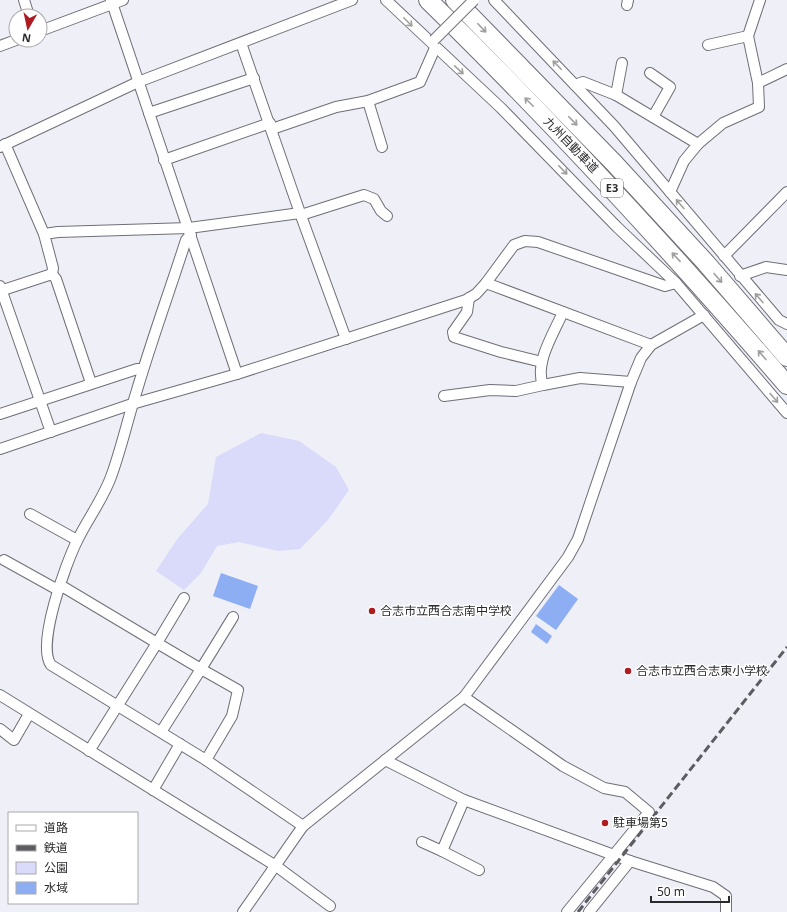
<svg xmlns="http://www.w3.org/2000/svg" width="787" height="912" viewBox="0 0 787 912" font-family="'Noto Sans','Noto Sans JP',sans-serif">
<style>
.green{fill:#dadafa}
.water{fill:#8daef3}
.lines{fill:none;stroke-linecap:round;stroke-linejoin:round}
.street-casing{stroke:#6e6f77;stroke-width:12}
.highway-casing{stroke:#6e6f77;stroke-width:20}
.street{stroke:#fff;stroke-width:10}
.highway{stroke:#fff;stroke-width:18}
.rail{stroke:#5c5c61;stroke-width:3;stroke-dasharray:8 4;stroke-linecap:butt}
.street-bridge-casing{stroke:#6e6f77;stroke-width:12;stroke-linecap:butt}
.street-bridge{stroke:#fff;stroke-width:10}
.oneway{stroke:#a0a0a1}
.poi-dot{fill:#ae1b21;stroke:#fff;stroke-width:1.5}
.labels{text-anchor:middle;stroke-width:3;stroke-linejoin:round;paint-order:stroke}
.shield{fill:#fff;stroke:#6b6b6d;stroke-width:1}
.shield-label{font-size:11px;font-weight:bold;fill:#2b2b2e}
.street-label{font-size:12px;fill:#2b2b2e;stroke:#fff}
.poi-label{font-size:12px;fill:#2b2b2e;stroke:#fff;text-anchor:start}
</style>
<rect width="100%" height="100%" fill="#efeff8"/>
<polygon class="green" points="261,433 299,441 336,467 349,490 328,520 300,549 278,551 239,542 217,546 201,573 184,590 156,571 178,538 208,504 216,457"/>
<g class="water">
<polygon points="221,573 258,586 250,609 213,596"/>
<polygon points="559,585 578,599 556,630 536,616"/>
<polygon points="536,624 552,636 547,644 531,632"/>
</g>
<g class="lines">
<defs>
<g id="street">
<polyline points="24,0 29,16"/>
<polyline points="111,0 237,374"/>
<polyline points="386,0 501,108 617,227 676,283 787,413"/>
<polyline points="494,0 614,126 779,320 787,324"/>
<polyline points="627,5 628,0"/>
<polyline points="40,31 123,0"/>
<polyline points="241,43 300,213 346,339"/>
<polyline points="708,45 748,36"/>
<polyline points="0,46 16,40"/>
<polyline points="650,73 670,87 653,117"/>
<polyline points="758,83 787,69"/>
<polyline points="575,85 583,82 616,95 698,144 684,161 670,192"/>
<polyline points="616,95 622,63"/>
<polyline points="368,101 382,147"/>
<polyline points="149,113 254,78"/>
<polyline points="272,129 336,107 368,101 420,82 435,48"/>
<polyline points="5,144 44,234 58,232 189,228 300,213"/>
<polyline points="698,144 723,123 759,107 758,83 748,36 760,0"/>
<polyline points="0,147 138,82 352,0"/>
<polyline points="164,160 270,123"/>
<polyline points="301,215 364,195 374,199 381,211 387,216"/>
<path d="M191,235l-5,5c-16,50 -34,99 -49,150 -9,28 -15,56 -25,84 -8,24 -24,44 -35,67 -11,22 -41,104 -26,124l155,95 97,66"/>
<polyline points="724,256 787,192"/>
<polyline points="52,274 56,279 91,383"/>
<polyline points="740,276 766,267 787,270"/>
<polyline points="486,283 651,345"/>
<polyline points="0,286 51,432"/>
<polyline points="0,291 52,274 53,268 44,234"/>
<polyline points="469,298 467,312 453,332 454,337 501,352 542,362"/>
<path d="M563,312c-9,21 -29,51 -20,73l37,-7 51,4"/>
<polyline points="444,396 490,390 516,391 543,385"/>
<polyline points="0,414 137,369 143,369"/>
<polyline points="0,449 132,404 237,374 466,300 476,294 486,283 514,245 525,241 538,242 665,286 676,283"/>
<polyline points="30,514 77,540"/>
<polyline points="4,560 58,590"/>
<polyline points="60,585 157,643 89,751"/>
<polyline points="0,695 276,866 330,906"/>
<polyline points="464,697 563,766 604,788 625,792 649,812 567,912"/>
<polyline points="0,729 14,740 29,714"/>
<polyline points="161,732 201,669 157,643 184,598"/>
<polyline points="206,760 232,716 238,690 201,669 233,617"/>
<polyline points="385,760 464,800 630,861 713,887 726,896 726,912"/>
<polyline points="153,790 180,744"/>
<polyline points="464,800 442,851 479,870"/>
<polyline points="422,842 442,851"/>
<polyline points="243,912 303,826 464,697 568,557 578,539 631,382 641,358 651,345 704,315"/>
<polyline points="589,912 630,861"/>
</g>
<g id="highway">
<path d="M428,0c126,123 244,252 359,385"/>
<polyline points="455,0 614,163 706,263 787,357"/>
</g>
</defs>
<use href="#street" class="street-casing"/>
<use href="#highway" class="highway-casing"/>
<use href="#street" class="street"/>
<use href="#highway" class="highway"/>
<polyline class="rail" points="578,912 787,647"/>
<defs>
<polyline id="street-bridge" points="434,40 474,0"/>
</defs>
<use href="#street-bridge" class="street-bridge-casing"/>
<use href="#street-bridge" class="street-bridge"/>
</g>
<defs><path id="oneway-shaft" d="M-6 0H5M1.5-3L5.5 0L1.5 3" fill="none" stroke-width="1.6" stroke-linecap="round" stroke-linejoin="round"/></defs>
<g class="oneway">
<use href="#oneway-shaft" transform="translate(408 22) rotate(45)"/>
<use href="#oneway-shaft" transform="translate(482 28) rotate(46)"/>
<use href="#oneway-shaft" transform="translate(557 65) rotate(-134)"/>
<use href="#oneway-shaft" transform="translate(459 70) rotate(43)"/>
<use href="#oneway-shaft" transform="translate(529 102) rotate(-135)"/>
<use href="#oneway-shaft" transform="translate(573 121) rotate(46)"/>
<use href="#oneway-shaft" transform="translate(563 170) rotate(46)"/>
<use href="#oneway-shaft" transform="translate(680 204) rotate(-130)"/>
<use href="#oneway-shaft" transform="translate(676 257) rotate(-133)"/>
<use href="#oneway-shaft" transform="translate(718 278) rotate(49)"/>
<use href="#oneway-shaft" transform="translate(759 298) rotate(-131)"/>
<use href="#oneway-shaft" transform="translate(762 355) rotate(-131)"/>
<use href="#oneway-shaft" transform="translate(774 398) rotate(50)"/>
</g>
<g class="poi-dot">
<circle cx="372" cy="611" r="4"/>
<circle cx="628" cy="671" r="4"/>
<circle cx="605" cy="823" r="4"/>
</g>
<g class="labels">
<rect class="shield" x="601" y="179" width="22" height="18" rx="3"/>
<g class="shield-label">
<text x="612" y="192">E3</text>
</g>
<g class="street-label">
<text transform="translate(571 145) rotate(46)" y="4">九州自動車道</text>
</g>
<g class="poi-label">
<text x="380" y="615">合志市立西合志南中学校</text>
<text x="636" y="675">合志市立西合志東小学校</text>
<text x="613" y="827">駐車場第5</text>
</g>
</g>
<rect x="8" y="812" width="130" height="92" fill="#ffffff" stroke="#aaaaab"/>
<rect x="16" y="825" width="20" height="6" fill="#ffffff" stroke="#aaaaab"/>
<text x="44" y="832" font-size="12" fill="#2b2b2e">道路</text>
<rect x="16" y="845" width="20" height="6" fill="#5c5c61" stroke="#aaaaab"/>
<text x="44" y="852" font-size="12" fill="#2b2b2e">鉄道</text>
<rect x="16" y="862" width="20" height="12" fill="#dadafa" stroke="#aaaaab"/>
<text x="44" y="872" font-size="12" fill="#2b2b2e">公園</text>
<rect x="16" y="882" width="20" height="12" fill="#8daef3" stroke="#aaaaab"/>
<text x="44" y="892" font-size="12" fill="#2b2b2e">水域</text>
<g transform="translate(28 28) rotate(189)"><circle r="19" fill="#ffffff" stroke="#aaaaab"/>
<path d="M0-3L7 15L0 10L-7 15Z" fill="#ae1b21"/>
<text y="-6" font-size="11" font-weight="bold" text-anchor="middle" fill="#2b2b2e">N</text>
</g>
<path d="M651 896v6h78v-6" fill="none" stroke="#2b2b2e" stroke-width="2"/>
<text x="657" y="896" font-size="12" fill="#2b2b2e" stroke="#ffffff" stroke-width="3" paint-order="stroke">50 m</text>
</svg>
